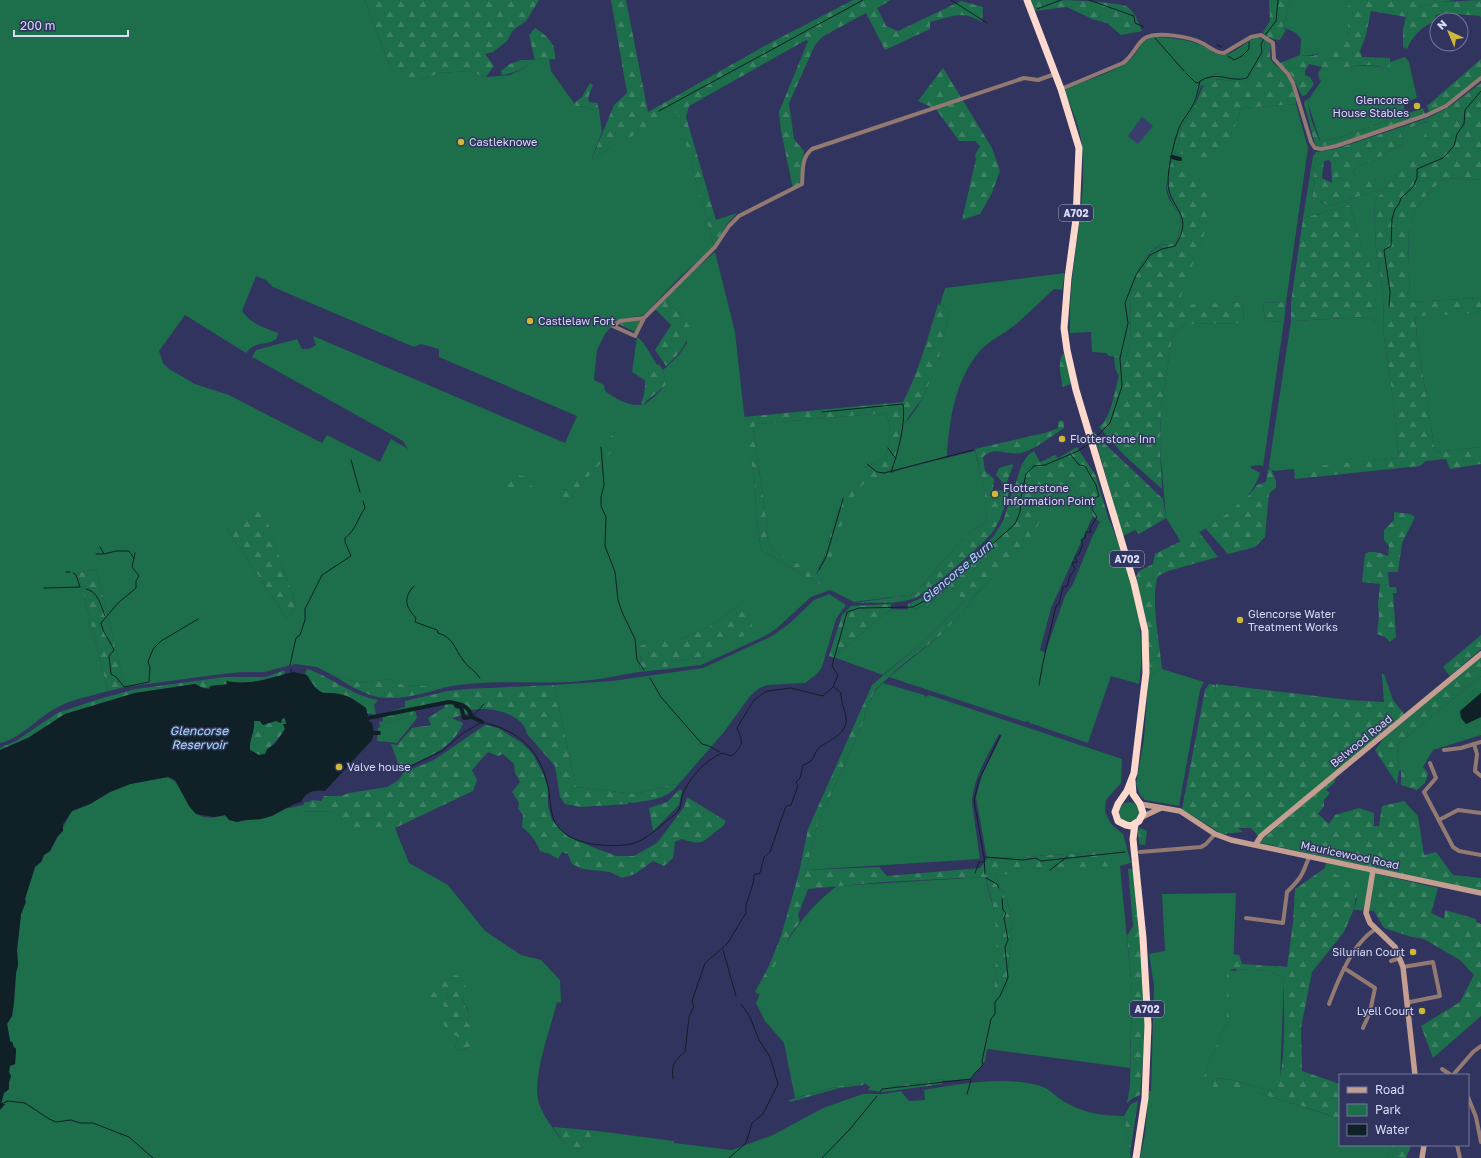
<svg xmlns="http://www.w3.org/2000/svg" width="1481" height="1158" viewBox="0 0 1481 1158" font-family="'Golos Text',sans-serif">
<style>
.built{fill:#3a3c6d}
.green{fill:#1d6e4a;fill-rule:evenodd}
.forest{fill:url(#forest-firs);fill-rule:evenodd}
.water{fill:#0f2026;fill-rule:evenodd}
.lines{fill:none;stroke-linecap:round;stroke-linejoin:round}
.stream{stroke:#0f2026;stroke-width:1}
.canal{stroke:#0f2026;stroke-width:4}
.street{stroke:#927a72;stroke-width:4}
.secondary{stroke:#c49e91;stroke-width:5.5}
.highway{stroke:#fdd9cd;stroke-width:7}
.poi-dot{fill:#ceb837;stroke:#31345e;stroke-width:1.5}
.labels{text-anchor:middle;stroke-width:3;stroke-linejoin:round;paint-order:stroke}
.shield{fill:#31345e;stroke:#a6aac8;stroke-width:1}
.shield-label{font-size:10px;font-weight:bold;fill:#d8dcf6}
.poi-label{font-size:11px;fill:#d8dcf6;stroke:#31345e;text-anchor:start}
.street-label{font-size:11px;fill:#d8dcf6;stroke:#31345e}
.water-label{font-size:12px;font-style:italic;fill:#a7e0f2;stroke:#31345e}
</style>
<defs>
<pattern id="forest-firs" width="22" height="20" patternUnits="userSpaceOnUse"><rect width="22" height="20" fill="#1d6e4a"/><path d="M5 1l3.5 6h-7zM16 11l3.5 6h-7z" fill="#3d8265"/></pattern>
</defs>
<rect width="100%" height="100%" fill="#31345e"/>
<polygon class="built" points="1142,117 1154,126 1138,144 1128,136"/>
<g class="green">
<path d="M0,0h365l26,69 29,11 20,-7 28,-2 18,6 24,-2 18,-9 -2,-6 23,-1 2,12 25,35c9,-1 15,5 23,4l3,22 -11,29 17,-12 69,-38 37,136 -35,31 -35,37 -27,5 -12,14 -8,16 -3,30 10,5 1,6c11,8 26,17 39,13 5,-1 18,-15 22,-19l-3,-15 16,-15 8,-12 -5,-27 -16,-17 18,-20 31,-27 20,80 9,81 11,71 1,32 5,34 58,34c4,-11 10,-21 14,-31 6,-18 12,-49 23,-63 12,-16 96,-33 119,-39l9,35 3,35 -22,15 -50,58 -61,8 -24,-12 -19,7 -35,32 -11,7 -64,29 -34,4 6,-8 27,-3 42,-55 -31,23 -31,13h-13l-26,16 -2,17c-23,4 -47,9 -70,10 -39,2 -97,-4 -133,8l-4,-4 -28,-1 -16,-6 -26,4 -26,-6 -19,-10 -22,-3 -31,8h-21l-21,2 -97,13 -29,-118 -18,4 30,118c-17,5 -35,8 -50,16 -20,10 -36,31 -58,36zM256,276l10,4 7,7 141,60 7,-3 18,5v8l138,59 -12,27 -252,-107 3,9 -7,4h-7l-5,-10 -41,11 -4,7 151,84 5,8 -17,-10 -11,23 -53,-27 -5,8 -93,-48 -34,-11 -26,-15 -6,-6 -4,-12 26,-36 61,38c11,-14 23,-6 31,-15l1,-5c-15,-6 -27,-9 -36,-22zM615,432l8,6 -62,68 -2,-16 9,-1zM263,510l33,94 -9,15 -60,-90z"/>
<path d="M1291,0h61c-6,12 0,26 -5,34 -8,14 -31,23 -47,21l1,-16 -5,-6 -13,-6z"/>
<polygon points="1419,0 1454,0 1418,7"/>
<path d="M1155,37c16,1 31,2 46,8 7,3 14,10 22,10 12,-1 22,-13 33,-18l9,3 -1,12 -15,28 -9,2 -22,-3 -17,7 -7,21 -12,20 -7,28 12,-2 48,-25 6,-20 55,-4 12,44 -22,154 -23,1 2,19 19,-1 -21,146 -2,-2 -10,1v2l9,5c-10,34 -49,53 -79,69l-15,-24 -6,-70 1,-40 12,-75 14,-9 57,-1 -1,-21 -63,4 2,-20 18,-40 7,-25 -19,-45 -15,-12c-10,27 -10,28 8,52l-3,22 -4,6c-3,0 -9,0 -13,1 -17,7 -25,29 -31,44l1,2 -1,56 -4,10 -17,-1 -3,-3 -14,-1 -1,-20 -21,1c-3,-63 18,-124 12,-186 -1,-19 -11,-38 -17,-56l2,-3c15,-6 50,-17 62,-27 12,-10 8,-20 26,-24zM1142,117l11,9 -15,18 -10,-8z"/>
<path d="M1405,57l4,5 8,36 -14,5 3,11 -68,24 -18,3 -12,-38c1,-5 4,-9 7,-13 5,-7 8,-13 14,-17 14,-8 37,-9 53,-6l2,6 6,-11z"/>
<polygon points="1429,121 1423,145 1374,202 1376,248 1384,298 1383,330 1392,391 1399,458 1274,471 1269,468 1269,465 1291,321 1367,317 1376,323 1368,260 1362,248 1350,205 1303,218 1313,156 1316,152 1312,201 1319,201 1329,206 1381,189 1357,180 1353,171 1362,164 1378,160 1385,153 1404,144 1399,132"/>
<polygon points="1447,178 1481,180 1481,298 1410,302 1408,235 1415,210 1429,192 1442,180"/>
<path d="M1065,273l-3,17 -8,-1c-13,12 -25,24 -39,36 -11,9 -27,16 -36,27 -24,29 -30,68 -32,104l-57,16c5,-12 6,-24 9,-36 5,-15 18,-25 24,-39 13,-28 20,-57 27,-87l-10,-5 5,-17z"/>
<polygon points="1481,313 1481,447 1435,452 1417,337 1415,315"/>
<path d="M637,337c8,5 15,21 21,29l-12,9v6l-14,-9z"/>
<path d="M885,413c8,15 5,29 0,44l-22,12 -20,28 -18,55v4l-9,18 -44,-24 -6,-17 1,-8 -14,-97 3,-4z"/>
<polygon points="1034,451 1041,464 1033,465 1028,469 1022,464 1028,455"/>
<path d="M1068,480l25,36 -42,92 -11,42 5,3 20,-57 8,-12 20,-49 7,-13 8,-5c22,52 40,110 31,167l-28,-8 -23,67 -58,-20 -2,-2 -3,1 -136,-45 54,-44 28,-31 1,-4 44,-44 24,-35 -1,-11 11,-13z"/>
<path d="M951,586l13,15 -42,42 -39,32 -47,-17 3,-6 52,-43c33,2 36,-3 60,-23z"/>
<polygon points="829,594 846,605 836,619 822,667 818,673 805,683 767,685 758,689 750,696 724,732 677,786 675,784 635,794 576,787 554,685 612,681 703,668 772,636 790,623 814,600"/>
<polygon points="1162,669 1204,682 1200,690 1179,806 1145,800 1140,795 1136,784 1144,739 1149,675"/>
<polygon points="1481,676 1481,693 1461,711 1466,724 1481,717 1481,735 1433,750 1423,767 1399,771 1397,745"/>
<path d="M883,683l41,12 1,2 4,-2 193,64 -1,24 -15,17 -1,12 6,12 12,10 8,29 -11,3 12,125 -2,77 -143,-19 -2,12 -14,18 -28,2 -1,-2 -52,8h-20l-6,-4 -25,3 -44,12 -11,-55 -19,-22 -9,-18c19,-44 42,-88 81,-117l148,-9 11,41 2,25 -4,48 11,1 7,-58 -2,-26 -15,-33 103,-23 -111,7 -11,-62 6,-22 20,-40 -3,-1c-11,21 -26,44 -27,69l8,56 -174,11 11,-44 48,-108 -1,-3 11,-24z"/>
<polygon points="416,713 417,718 397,743 377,741 378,728 380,727 379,721 389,723"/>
<path d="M168,777c24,12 14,51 57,38l12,7 36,-6 6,-6 15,-3 4,5 39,-1 5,14 53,3 14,35 39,22 37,46 36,24 20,5 19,20 1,23 -4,-1c-6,25 -24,72 -19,97 3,18 25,41 36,56l23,-24 77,10v2l58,7 41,-15 50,-27 40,-14h20l18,-3 8,10 16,-1 -1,-10c33,-6 88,-15 119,-3 8,3 13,10 20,14 20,12 39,15 61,15l7,42h-1131v-48l4,-6h-3l3,-11 5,-4v-7l2,-6 -3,-4 2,-6 5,-2 1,-15 -6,-8 -3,-17 5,-8 2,-14 2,-29 2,-8 -1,-15 4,-36 7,-26 7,-21 6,-5 3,-7 6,-4 22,-40 18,-7 20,-12 20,-8zM456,975l5,16v7l8,14 -2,11 4,24 -16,4 2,-15 -5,-20v-9l-6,-7 1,-7h-5l-11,8z"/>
<circle cx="1129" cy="812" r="10"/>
<polygon points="1326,862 1390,877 1378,896 1374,911 1354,910 1357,899 1325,868"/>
<path d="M1236,893l-3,76 -3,2h6l1,-2 33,2 14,8 -4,101 -5,12 -43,-12 -17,-2 -2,8c38,1 90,21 127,33v26h52l-5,13h-247l5,-24 4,-43h2l3,-105 -5,-32 16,-3 -3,-57zM1227,971l2,50 -27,60 25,-61z"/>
</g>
<g class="forest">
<polygon points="365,0 539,0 526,21 513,30 507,41 493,52 485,54 494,66 486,77 468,71 440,73 420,80 402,81 391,69"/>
<path d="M611,0h15l22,112 120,-68 85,-44h38l-14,8 9,18 12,5 63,-30 22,6 -1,15c-21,-12 -30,-5 -52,0v7l-45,21 -19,-37 -44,24 -7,8 -26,58 5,36 10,12 -4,31 -7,7 -12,-58 -2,-19 29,-71 -2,-1 -117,66 -3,11 30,103 21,-7 -10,11 -13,23 -37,-135 -69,37 -17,12 23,-56 13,-12z"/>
<path d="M1031,0c25,0 73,0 95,6 9,5 12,16 16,25l-21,4 -14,-12 -15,-4 -25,-12 -33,4z"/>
<path d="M1269,0h22l-8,27 3,3 -6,10c-6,0 -14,-2 -17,-8l7,-11z"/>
<path d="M1352,0h67v7l22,-5 40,-2v18l-1,-2 -36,-3 -8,2 -3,7c-13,6 -21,15 -26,27l-4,-2v-18l3,-12 -35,-6 -5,24 -6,16 2,6 28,1v13l-6,2 -2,-6c-22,-5 -45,0 -62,14l-2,-8 4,-6 -13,-3 -4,7v4l5,2 4,7 -8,11 -4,1 -10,-20 -12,-13 20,-8 13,1 13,-6 11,-6 11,-11v-26z"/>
<path d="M535,28c12,8 21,15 20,31l-20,1 -6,-25z"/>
<path d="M1265,40l6,5c-4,21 5,17 15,30 6,7 10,20 10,29l-55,4 -6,20 -26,39 -22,-14 -12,2 7,-28 12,-20 12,-27c14,-2 28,3 43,0l15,-28z"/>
<polygon points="1481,59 1481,76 1446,104 1429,112 1427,106"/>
<path d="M521,60h5l2,6c-8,3 -16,8 -26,9l-1,-4 9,-7z"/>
<polygon points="943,68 992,148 1000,171 991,195 980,214 962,220 976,159 975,155 980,146 975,141 959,141 936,109 918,101"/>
<path d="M590,83l3,2 -5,13 1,4 8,1 2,7c-8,1 -14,-5 -23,-4l-2,-3 8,-6z"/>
<path d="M1481,83v97l-34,-2 -5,2 -13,12 -14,18 -7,25 2,67 71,-4v15l-66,3 2,21 18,115 46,-5v17l-31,5 -4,-10 -20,2 -6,5 -125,13 -1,-11 105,-10 -7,-67 -9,-61 1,-32 -8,-50 -2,-46 48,-57 6,-24 -28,11 4,12 -19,9 -7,7 -16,4 -9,7 4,9 18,-6 6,15 -52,17 -9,-5 -3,8 -5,-8 4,-49 20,-3 92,-31 21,-11zM1329,160l2,3 1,20 -10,-5 2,-17z"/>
<path d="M1309,98c-3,13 6,31 11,43l18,-3 85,-30 2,6 -89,30 -19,3 -3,-6 -10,-39z"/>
<path d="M1173,163l38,31c-2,17 -4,35 -11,52 -8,23 -17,34 -20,59l63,-3 1,21 -57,1 -14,9 -12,75 -1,40 2,41 -38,-34 -25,-28c13,-10 15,-36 20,-51l-4,-8 -1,-12 12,1 4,-10 1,-56 -1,-2c6,-15 15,-38 32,-44 4,-1 9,-1 12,-1l4,-6 3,-22c-12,-17 -18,-29 -13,-50z"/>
<polygon points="1350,205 1362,248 1368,260 1375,286 1376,323 1367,317 1291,321 1291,302 1303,218"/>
<path d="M666,299l16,17 9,13c-5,16 -12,26 -25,37l-11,-16 16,-25 -16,-16z"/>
<polygon points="1286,302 1284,321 1265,322 1263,303"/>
<path d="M938,304l12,6 -13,55 -15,34 -13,17 -10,20 -4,23 -5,15 -25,9 -8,6 -16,38 -8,27 -14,30 -58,-34 -5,-34 -1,-32 -11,-67 159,-15c16,-31 25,-65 35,-98zM885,413c8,15 5,29 0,44l-22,12 -10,11 -10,17 -18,55v5l-8,17 -45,-24 -6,-17 1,-8 -14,-97 3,-4z"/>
<polygon points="641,320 635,332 619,324 621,323"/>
<path d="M1065,352l6,32 -8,3c-2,-10 -7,-28 2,-35z"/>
<polygon points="659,364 663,370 666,385 643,404 641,403 644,395 646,375"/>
<path d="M1061,420l3,2v6c-11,7 -27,20 -40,24 -14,6 -28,-8 -41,5l2,14 9,8 -1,10 16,3c-4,14 -9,31 -18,42 -10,12 -63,59 -76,64 -19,7 -41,4 -61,5l61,-9 50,-58 22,-15 -3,-35 -9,-37 73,-17 10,-4v-6z"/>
<polygon points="1093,431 1105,444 1163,499 1166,518 1139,534 1135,530 1123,536"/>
<polygon points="615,432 624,438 561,506 553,497 559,490 568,489 567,483"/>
<path d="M1077,447l19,29 12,41 -8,5 -7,-6 -25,-36 -18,15 -11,13c1,4 2,9 1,12 -8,24 -50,59 -68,78l-1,4 -28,31 -41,32 -27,25 -11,25 1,3 -48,108 -11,44 73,-3 8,9 93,-8 7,-9 111,-7 12,14 -115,9 15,33 2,26 -7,58h-11c3,-44 6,-72 -9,-115l-101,5 -76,7 -10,26 2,7 -9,12 -31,61 -5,-3 14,-26 12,-30 18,-63 9,-44 64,-144 50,-42 42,-42 -13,-15 -25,20 -18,4v-6l11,-5 27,-19 47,-43 10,-16 19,-57 6,5c5,-5 19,-9 27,-14l3,3z"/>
<polygon points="1012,464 1013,466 1005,487 1002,486 1003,483 996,475 999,468"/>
<polygon points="1268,469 1271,469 1276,481 1276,488 1269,493 1265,537 1255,547 1228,554 1206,529 1228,513 1249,495 1257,485 1266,482"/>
<polygon points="507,473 524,476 537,493 500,490"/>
<polygon points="263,509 296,604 287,619 227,529"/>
<path d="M1394,512l16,2 5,3 -13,26 -4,29h-10l1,15h7l1,6h-4l3,44 -6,5 -5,-5 -8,-3 2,-19 -1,-10 2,-21 -18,-2 3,-28c7,-5 16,-1 23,2l1,-10 -5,-6v-10l10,-10z"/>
<path d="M1199,532l19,25 -50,14 -10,5c-8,21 2,69 4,93l-13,6 -2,-51 -11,-47 3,-6 14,-7 2,-10z"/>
<polygon points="96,569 125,687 108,691 78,573"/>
<polygon points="742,603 752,625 751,632 700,658 673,661 667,669 639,672 641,655 638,646 667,639 680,639 711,626"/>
<polygon points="891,604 891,609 839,652 836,658 829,656 842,615 851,606"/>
<polygon points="1481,635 1481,649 1450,676 1443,667"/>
<polygon points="1481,657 1481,676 1397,745 1399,771 1397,784 1375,750 1384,738"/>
<path d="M307,669c25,8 45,27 71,31l-4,5 2,10 -9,-2 -1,-5 -31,-15h-13l-9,-7 -8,-12z"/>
<path d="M282,671h3l-1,4c-18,6 -38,10 -57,6l1,3c-4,2 -6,1 -11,1 -11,1 -7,7 -22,-1l-60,9 -70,21 -37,24 -28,12v-2l16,-7 41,-28 42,-14 37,-10 89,-12h41z"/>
<polygon points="1382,674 1384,674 1393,700 1405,715 1258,836 1251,828 1238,828 1243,832 1222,834 1182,809 1205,690 1209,684 1215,685 1215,691 1216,684 1350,700 1384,702"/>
<path d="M336,677l26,6 26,-4 16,6 28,1 4,4c-45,12 -60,13 -100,-13z"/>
<path d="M554,685l22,102 59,7 40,-10 2,2c-12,14 -27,14 -44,17l-4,-1 -1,2 -47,3 -16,-3 -5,-7 -5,-31 -28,-32c-3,-17 -26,-24 -41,-25 -6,-1 -11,1 -16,1l-1,3 -17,5 11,5c-9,25 -36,34 -58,45l-7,-5 -7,-19 6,1 15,-17 19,-3 -3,-7 17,-11 -1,-6 -30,7 2,5 -27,10 -6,-1 -1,-8 23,-7v-6l43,-10 19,-2z"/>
<path d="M285,717c6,16 -15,26 -20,37l-6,1 -9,-5c-1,-12 5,-19 4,-29h6l3,4z"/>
<path d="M485,725l13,3 24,15 11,11 11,22 4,13v17l4,14 15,16 30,13 20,7h17l23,-13 27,-36 3,-10 39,24c-3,7 -6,7 -11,11 -15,13 -15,12 -34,7l-6,3 -2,16 -9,8 -11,-5 -18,13 -13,4 -12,-6 -27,-3 -11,-5 -4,-10 -6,-2 -4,7 -8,-5 -10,-3c-4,-10 -9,-17 -18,-24l1,-13 -5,-5 1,-6 -7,-11 8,-10 -5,-9 -1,-9 -11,-10 -5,2 -10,-4 -16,18 5,10 -4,11 -78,37h-47l-6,-3 -6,-14 -38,1 -4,-5 9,-2 2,-3h4l3,-2 9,1 3,-5h17l8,-3 38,-6 12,-7 5,-8 30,-12z"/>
<polygon points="1415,767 1423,767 1428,773 1425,783 1417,790 1401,785 1401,771"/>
<polygon points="1336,777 1334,783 1326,790 1330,793 1324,800 1324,806 1318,814 1329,824 1335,815 1359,808 1374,813 1374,826 1379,826 1382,806 1404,801 1418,816 1424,855 1436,852 1453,875 1481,878 1481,891 1261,843 1260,841"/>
<polygon points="680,789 682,791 679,805 653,831 649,808 667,802"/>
<polygon points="1140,828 1147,831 1145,845 1139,844 1138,831"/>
<path d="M1325,868l33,19 -4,22 -10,23 -32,40 -11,56 1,43 38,13v35c-37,-12 -89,-32 -127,-32l1,-9 18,2 43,12c13,-29 8,-80 9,-113l-14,-8 -37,-2 -1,-15 7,1 3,9 45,3 6,-45 2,-33z"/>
<polygon points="1128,869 1134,869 1145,984 1145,1032 1140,1095 1133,1098 1127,1103 1130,1086 1132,991 1127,936 1133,926"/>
<polygon points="1390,877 1438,888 1431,913 1444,919 1445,910 1476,919 1476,922 1481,924 1481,1016 1433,1058 1421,1026 1460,1002 1474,975 1460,960 1424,939 1412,937 1384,928 1374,911 1378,896"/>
<polygon points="1227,971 1229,971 1229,1021 1204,1082 1202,1081 1227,1020"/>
<polygon points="456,975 464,979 466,986 461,991 461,998 469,1013 467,1023 475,1029 471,1047 455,1051 457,1036 450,1034 442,1022 445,1016 452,1016 452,1007 445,1008 443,1004 446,1000 447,993 442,993 431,1002 430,996 442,978"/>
<polygon points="942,1079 943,1084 883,1092 868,1090 870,1087 890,1087"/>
<polygon points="864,1083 863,1085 839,1088 790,1102 789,1100 839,1086"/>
<polygon points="1138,1101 1130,1154 1124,1116 1131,1104"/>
<polygon points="553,1127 597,1131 574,1156"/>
<polygon points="1392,1145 1411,1145 1411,1146 1406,1158 1387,1158"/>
</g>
<g class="water">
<path d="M294,672l13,3c16,27 16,13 40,21 7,3 13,8 19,12l3,13 3,2 2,10 -2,7 -47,51c-11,-2 -19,1 -24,11 -12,3 -24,13 -36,16 -9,3 -18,0 -28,4l-8,-2 -4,-5 -11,2 -18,-3 -7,-8 -14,-26 -7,-3 -38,7 -20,8 -20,12 -18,7 -9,13v7l-6,6 -7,14 -6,4 -3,7 -6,5 -10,32 1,3 -5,12 -4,36 1,15 -2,8 -2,29 -2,14 -5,8 3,17 3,2v3l3,3 -1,15 -5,2 -1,6 2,4 -2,6v7l-5,4 -3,10 4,1 -5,6v-360l28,-12 37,-24 70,-21 60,-9 8,4 6,1 2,-3 16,-2 -1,-3c29,5 43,-4 68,-9zM285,718l1,6h-3l2,5 -10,15 -8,5 -2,5 -6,1 -9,-5c-1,-11 5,-18 4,-29h6l3,4 13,-4 5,2 1,-4z"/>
<polygon points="1481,693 1481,717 1466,724 1461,718 1460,711"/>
</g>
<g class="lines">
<g class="stream">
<polyline points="951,0 987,23"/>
<polyline points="1089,0 1134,16 1135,23 1144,27"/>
<polyline points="1037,9 1061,0"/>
<polyline points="1265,35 1276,21 1278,0"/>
<polyline points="1155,38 1184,71"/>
<polyline points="1217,45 1222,47"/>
<polyline points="1228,56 1234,60 1242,56 1249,49 1249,42"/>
<polyline points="1186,73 1196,83 1199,82"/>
<polyline points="659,111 863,0"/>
<polyline points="1389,307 1390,292 1384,250 1391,246 1392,219 1395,209 1399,204 1401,198 1413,187 1417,178 1417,169 1443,158 1454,146 1457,134 1464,124 1465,110 1481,91"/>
<path d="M822,412l81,-8c3,19 -5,49 -12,68"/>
<path d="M1094,439l16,-16 12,-37 -2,-28 8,-35 -3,-20 11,-28 14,-20 12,-6 13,-3c21,-33 -7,-37 -7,-64 0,-14 6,-41 11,-54 3,-8 10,-15 14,-23 4,-7 5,-16 7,-24 19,-11 29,2 47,-3l15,-26 -1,-7 3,-7"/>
<polyline points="601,447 604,485 601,497 601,506 606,517 605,546 615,572 618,600 622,612 635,639 637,660 644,670"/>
<polyline points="888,448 896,459"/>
<polyline points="351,460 360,492"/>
<polyline points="867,464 877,472 884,473 973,450"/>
<path d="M100,547l4,7 12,-3h13l5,7 -2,9 7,9 -3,5v7l-18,15 -17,20c2,11 9,17 13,27l-5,6 2,18 5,3 8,10 25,-5 1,-15 -2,-5 5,-13 8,-8 37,-22"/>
<polyline points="96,554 103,554"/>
<polyline points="134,558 135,553"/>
<polyline points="819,570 826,557 843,499"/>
<polyline points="66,572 70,572"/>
<path d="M414,586c-11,12 -9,20 2,32l-1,4 22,8 1,3c16,5 16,15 25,27 4,7 13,11 17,18"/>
<polyline points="44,588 80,587 76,575 73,573"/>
<path d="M86,589c12,2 15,17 19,27"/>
<path d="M290,665l6,-27 4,-3 5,-15v-11l17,-34 29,-19 -6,-14v-4c10,-7 13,-20 20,-30l-2,-7"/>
<polyline points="291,669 291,673"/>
<polyline points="650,678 661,697 702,744 709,746 720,752"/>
<path d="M1039,685c4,-27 11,-52 17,-79l3,-2 4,-17 4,-1 3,-10 5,-7 -3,-6 5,-1 -2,-5 4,-3 4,-10 -2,-4 4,-2 1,-6h5l-1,-4 7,-11 -5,-8 1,-10 6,-3 -3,-11 -11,-19 -6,-1 -9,-11"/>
<polyline points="472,717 484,704"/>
<path d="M398,772l44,-21 21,-18 19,-11c39,9 60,30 67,69 1,10 2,25 7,33 10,15 29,20 45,21 30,2 39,-1 61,-20 5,-5 12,-9 16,-14 3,-4 3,-10 4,-15 7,-18 22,-35 40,-43l10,3c12,-12 11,-14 5,-28l17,-28 13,-9 24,-3 32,8 10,-9 5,-12 -6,-9 15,-54 12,-4 54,-1 13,-7 35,-28 54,-48 5,-12 1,-15 5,-23 8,-8 11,-1 33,-14 11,-7"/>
<polyline points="985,857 1023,860 1036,858 1041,861 1125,852"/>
<polyline points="1050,870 1067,857"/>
<polyline points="975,873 979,862 983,862"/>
<polyline points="985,874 984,857 974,800 979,780 1000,736"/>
<polyline points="986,878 997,884 999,888"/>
<polyline points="723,950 736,996"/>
<path d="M673,1079c-2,-13 1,-19 12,-27l4,-35 5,-11 -2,-5 13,-38 22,-19 19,-31c-2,-11 8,-24 8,-38l6,-2 4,-16 6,-5 16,-46 5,-1 7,-19 -2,-4 4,-4 3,-13c3,-1 7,-3 9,-5 3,-4 3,-9 8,-13 10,-7 28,-14 26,-29 -1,-9 -5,-14 -5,-25l-7,-6"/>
<polyline points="880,1092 882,1089 971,1079 974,1074 983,1065 982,1061 991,1019 995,1014 995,1002 1000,996 1008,978 1005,947 1008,940 1004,918 1006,913 1003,910 1002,899"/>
<polyline points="967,1094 971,1080"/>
<polyline points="1,1104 8,1101 25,1103 49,1119 56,1122 71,1120 80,1123 93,1123 129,1137 153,1158"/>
<polyline points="729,1158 746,1143 752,1123 763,1114 778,1084 770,1057 759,1040 750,1017 741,1004"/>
<polyline points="822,1158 850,1129 877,1096"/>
</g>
<g class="canal">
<polyline points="1172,157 1180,159"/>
<polyline points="456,706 461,707 464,718 472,717"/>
<path d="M368,718l81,-16c12,2 19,3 23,15l10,5"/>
<polyline points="374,733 379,733"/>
</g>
<g class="street">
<path d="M1061,89l62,-26c10,-7 14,-20 22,-25 13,-7 45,-1 57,5 8,4 13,10 22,10l27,-16 10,-2 12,8 1,16 14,15 5,9 18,59 4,6 6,1 15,-3 91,-31 19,-9 35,-28"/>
<path d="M644,318l-24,3 -7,5 22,10 9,-18 71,-71 14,-21 10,-10 63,-32c1,-13 -1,-26 10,-35l212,-71 14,2 17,-6"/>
<polyline points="1474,744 1477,754 1475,771 1481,776"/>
<polyline points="1444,750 1461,748 1481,742"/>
<polyline points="1430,763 1436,778 1424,792 1453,847 1459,851 1481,855"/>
<polyline points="1439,820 1458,810 1481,813"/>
<polyline points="1140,852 1201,847 1206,844 1215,834"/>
<path d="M1246,918l37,5 4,-31c14,-14 15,-16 22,-35"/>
<polyline points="1391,961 1400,958"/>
<polyline points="1403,967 1433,962 1440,996 1410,1002 1407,1005"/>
<polyline points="1344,968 1375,988 1370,1012 1363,1028"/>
<path d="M1329,1004c9,-24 24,-62 47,-75"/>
<polyline points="1442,1069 1451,1075"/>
<polyline points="1453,1075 1473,1052 1481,1046"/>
<polyline points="1468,1097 1476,1117 1481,1142"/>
<polyline points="1457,1145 1460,1158"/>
</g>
<g class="secondary">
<polyline points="1140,804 1180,811 1215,834 1231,840 1481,893"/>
<polyline points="1142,817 1161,808"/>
<polyline points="1256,844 1261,836 1481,654"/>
<polyline points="1373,870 1366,913 1370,923 1395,947 1403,967 1415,1075"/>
<polyline points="1422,1158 1424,1145"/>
</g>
<g class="highway">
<polyline points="1027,0 1061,89 1079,148 1076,219 1068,278 1064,328 1067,350 1076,390 1134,583 1145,631 1146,673 1134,773 1127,791 1118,804 1115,812 1118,821 1126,825 1131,826 1139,821 1143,813 1140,804 1133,794 1132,780"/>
<polyline points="1135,824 1133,839 1143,938 1148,1025 1145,1098 1136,1158"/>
</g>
</g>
<g class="poi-dot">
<circle cx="1417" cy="106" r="4"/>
<circle cx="461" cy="142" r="4"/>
<circle cx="530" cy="321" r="4"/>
<circle cx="1062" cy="439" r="4"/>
<circle cx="995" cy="494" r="4"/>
<circle cx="1240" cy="620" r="4"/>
<circle cx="339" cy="767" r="4"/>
<circle cx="1413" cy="952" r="4"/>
<circle cx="1422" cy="1011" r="4"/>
</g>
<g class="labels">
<g class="shield">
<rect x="1059" y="205" width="34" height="16" rx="3"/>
<rect x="1110" y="551" width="34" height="16" rx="3"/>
<rect x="1130" y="1001" width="34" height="16" rx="3"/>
</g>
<g class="shield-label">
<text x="1076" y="217">A702</text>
<text x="1127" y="563">A702</text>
<text x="1147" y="1013">A702</text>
</g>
<g class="poi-label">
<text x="1409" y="104" text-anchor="end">Glencorse<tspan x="1409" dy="13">House Stables</tspan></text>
<text x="469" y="146">Castleknowe</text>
<text x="538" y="325">Castlelaw Fort</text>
<text x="1070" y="443">Flotterstone Inn</text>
<text x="1003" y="492">Flotterstone<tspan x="1003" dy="13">Information Point</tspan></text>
<text x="1248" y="618">Glencorse Water<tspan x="1248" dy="13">Treatment Works</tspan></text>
<text x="347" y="771">Valve house</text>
<text x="1405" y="956" text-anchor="end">Silurian Court</text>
<text x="1414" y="1015" text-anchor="end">Lyell Court</text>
</g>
<g class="street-label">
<text transform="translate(1361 741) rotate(-39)" y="4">Belwood Road</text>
<text transform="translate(1350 855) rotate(12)" y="4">Mauricewood Road</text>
</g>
<g class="water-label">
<text transform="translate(957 572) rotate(-40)" y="4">Glencorse Burn</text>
<text x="199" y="735">Glencorse<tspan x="199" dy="14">Reservoir</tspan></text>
</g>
</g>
<rect x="1339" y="1074" width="130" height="72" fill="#31345e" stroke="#74779b"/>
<rect x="1347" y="1087" width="20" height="6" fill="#c49e91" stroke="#74779b"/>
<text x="1375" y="1094" font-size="12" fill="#d8dcf6">Road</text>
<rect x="1347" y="1104" width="20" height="12" fill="#1d6e4a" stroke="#74779b"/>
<text x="1375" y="1114" font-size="12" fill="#d8dcf6">Park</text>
<rect x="1347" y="1124" width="20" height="12" fill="#0f2026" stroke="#74779b"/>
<text x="1375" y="1134" font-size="12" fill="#d8dcf6">Water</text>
<g transform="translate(1449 32) rotate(316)"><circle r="19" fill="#31345e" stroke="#74779b"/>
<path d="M0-3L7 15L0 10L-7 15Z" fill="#ceb837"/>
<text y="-6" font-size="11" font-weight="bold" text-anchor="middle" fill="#d8dcf6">N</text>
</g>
<path d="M14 30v6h114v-6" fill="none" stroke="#d8dcf6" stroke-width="2"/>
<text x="20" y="30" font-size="12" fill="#d8dcf6" stroke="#31345e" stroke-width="3" paint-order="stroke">200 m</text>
</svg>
